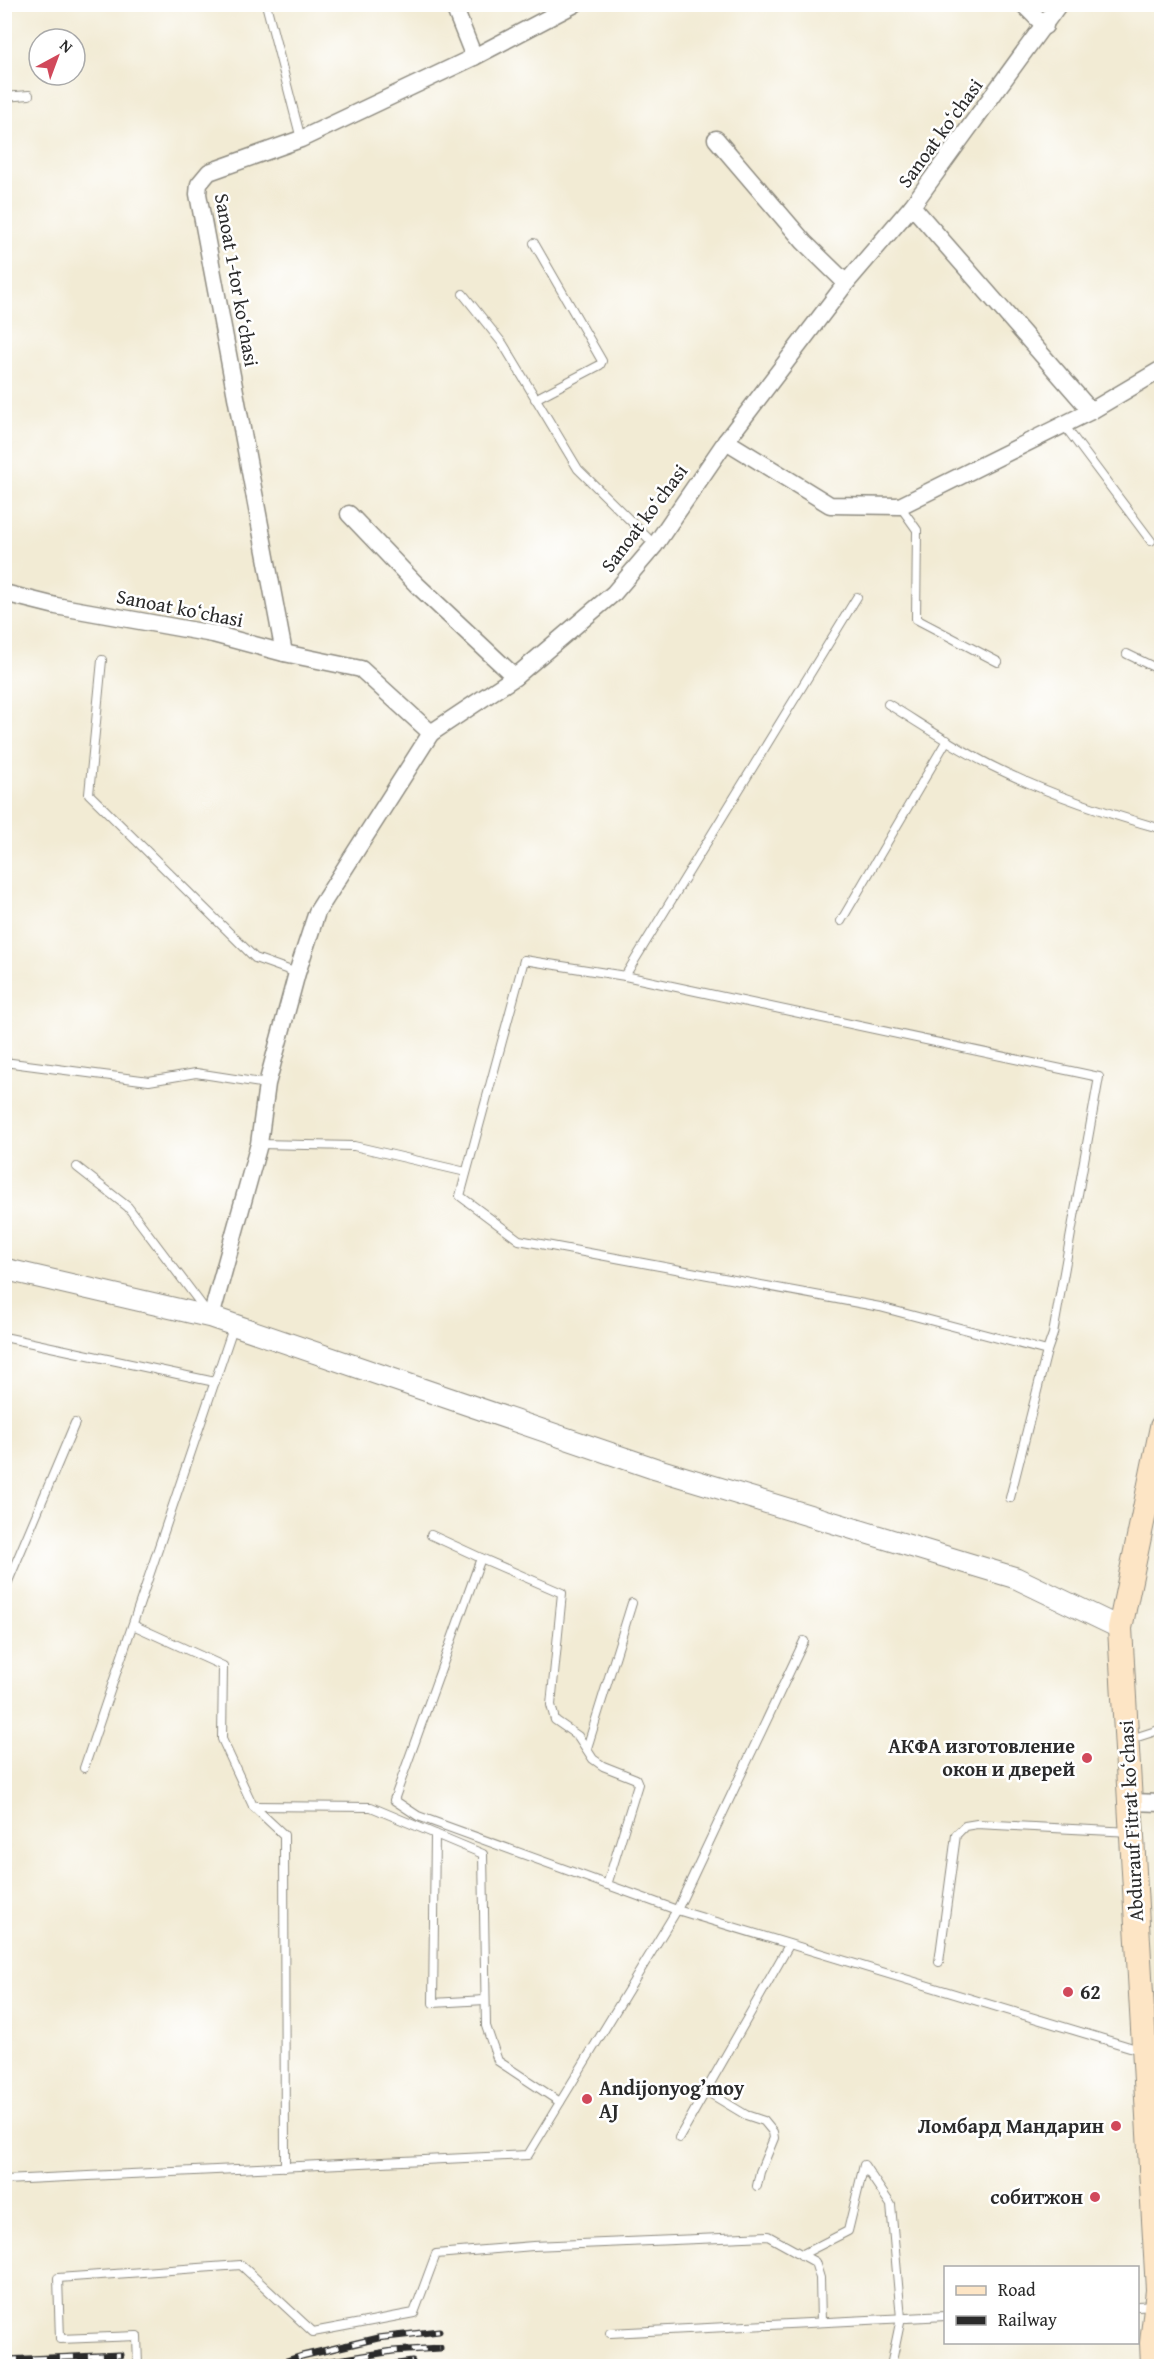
<svg xmlns="http://www.w3.org/2000/svg" width="1166" height="2371" viewBox="0 0 1166 2371" font-family="'Gentium Book Plus',serif">
<style>
.lines{fill:none;stroke-linecap:round;stroke-linejoin:round}
.service-casing{stroke:#8e8b80;stroke-width:10}
.minor-casing{stroke:#8e8b80;stroke-width:19}
.tertiary-casing{stroke:#8e8b80;stroke-width:23}
.secondary-casing{stroke:#8e8b80;stroke-width:26}
.service{stroke:#fff;stroke-width:8}
.minor{stroke:#fff;stroke-width:16}
.tertiary{stroke:#fff;stroke-width:21}
.secondary{stroke:#fde5c5;stroke-width:24}
.rail-casing{stroke:#2b2b2b;stroke-width:7}
.rail{stroke:#fff;stroke-width:4.5;stroke-dasharray:14;stroke-linecap:butt}
.poi-dot{fill:#d1495b;stroke:#fff;stroke-width:2}
.labels{text-anchor:middle;stroke-width:5;stroke-linejoin:round;paint-order:stroke}
.street-label{font-size:20px;fill:#2b2b2b;stroke:#fff}
.poi-label{font-size:20px;font-weight:bold;fill:#2b2b2b;stroke:#fff;text-anchor:end}
</style>
<rect width="100%" height="100%" fill="#fff"/>
<filter id="ink" filterUnits="userSpaceOnUse"><feTurbulence type="fractalNoise" baseFrequency=".0167" numOctaves="2"/><feDisplacementMap in="SourceGraphic" scale="12" xChannelSelector="R" yChannelSelector="G"/><feConvolveMatrix kernelMatrix="1 2 1 2 8 2 1 2 1" color-interpolation-filters="sRGB"/></filter>
<filter id="wash" filterUnits="userSpaceOnUse"><feTurbulence type="fractalNoise" baseFrequency=".008" numOctaves="4" result="noise"/><feDisplacementMap in="SourceGraphic" scale="24" xChannelSelector="R" yChannelSelector="G"/><feGaussianBlur stdDeviation="1.35" result="paint"/><feColorMatrix in="noise" values="0 0 0 0 0 0 0 0 0 0 0 0 0 0 0 0 0 1.4 0 .05"/><feComposite in="paint" operator="in"/></filter>
<g filter="url(#wash)">
<rect width="100%" height="100%" fill="#f2ebd4"/>
</g>
<g filter="url(#ink)">
<g class="lines">
<defs>
<g id="service">
<polyline points="266,4 301,139"/>
<polyline points="4,97 29,95"/>
<polyline points="534,243 602,361 600,365 535,399"/>
<polyline points="463,294 503,344 578,469 655,545"/>
<polyline points="1064,425 1151,541"/>
<polyline points="900,506 917,530 916,619 998,662"/>
<polyline points="857,597 625,976 1099,1077 1053,1334 1047,1351 1010,1498"/>
<polyline points="1127,654 1162,671"/>
<polyline points="102,660 89,794 255,958 297,973"/>
<path d="M888,704c36,22 72,47 110,65 53,26 107,44 164,60"/>
<polyline points="841,921 947,740"/>
<polyline points="625,976 524,960 460,1196 519,1240 880,1307 1047,1351"/>
<polyline points="4,1062 149,1081 196,1073 267,1084"/>
<polyline points="259,1144 354,1146 466,1172"/>
<polyline points="77,1167 128,1207 207,1312"/>
<polyline points="4,1337 215,1382"/>
<polyline points="431,1535 481,1558"/>
<polyline points="4,1591 75,1423"/>
<polyline points="133,1625 223,1666 222,1739 253,1806 284,1835 285,2167"/>
<polyline points="1128,1740 1162,1729"/>
<polyline points="587,1748 632,1603"/>
<polyline points="84,1768 234,1325"/>
<polyline points="253,1806 371,1807 483,1854 486,2026 498,2061 560,2102"/>
<polyline points="435,1834 433,2003 485,2000"/>
<polyline points="607,1885 638,1784 636,1779 603,1766 593,1759 578,1736 555,1720 551,1705 562,1593 481,1558 394,1800 418,1816 677,1910 1143,2051"/>
<polyline points="939,1962 956,1835 965,1826 977,1824 1131,1832"/>
<polyline points="706,2091 746,2115 764,2121 773,2132 774,2138 760,2172 757,2186"/>
<polyline points="679,2138 789,1945"/>
<polyline points="4,2180 528,2155 677,1910 804,1641"/>
<polyline points="801,2255 848,2231 864,2165 891,2205 901,2318 891,2366"/>
<polyline points="1138,2306 1155,2305"/>
<polyline points="610,2333 946,2316"/>
<polyline points="138,2366 137,2336 60,2339 58,2278 241,2265 313,2332 414,2313 436,2254 533,2246 768,2236 815,2262 820,2278 821,2322"/>
</g>
<g id="minor">
<polyline points="453,4 474,57"/>
<polyline points="1023,4 1045,26"/>
<polyline points="716,139 804,242 846,283"/>
<polyline points="912,206 1091,411"/>
<polyline points="726,441 830,505 900,506 1091,411 1162,369"/>
<polyline points="349,514 416,584 515,677"/>
<polyline points="4,593 56,606 213,634 284,653 361,669 431,733 515,677 614,593 655,545 726,441 846,283 912,206 1059,4"/>
<polyline points="284,653 198,194 199,184 209,172 301,139 474,57 575,4"/>
<polyline points="211,1317 259,1144 267,1084 297,973 317,912 431,733"/>
<polyline points="1130,1802 1162,1803"/>
</g>
<polyline id="tertiary" points="4,1269 211,1317 656,1469 1016,1578 1120,1628"/>
<g id="secondary">
<polyline points="1162,1427 1120,1628 1158,2290 1162,2302"/>
<polyline points="1153,2366 1152,2343 1158,2290"/>
</g>
</defs>
<use href="#service" class="service-casing"/>
<use href="#minor" class="minor-casing"/>
<use href="#tertiary" class="tertiary-casing"/>
<use href="#secondary" class="secondary-casing"/>
<use href="#service" class="service"/>
<use href="#minor" class="minor"/>
<use href="#tertiary" class="tertiary"/>
<use href="#secondary" class="secondary"/>
<defs>
<g id="rail">
<polyline points="4,2360 120,2355"/>
<polyline points="271,2366 302,2356 378,2338 439,2331"/>
<polyline points="301,2366 393,2351 440,2348"/>
<polyline points="383,2366 412,2362"/>
</g>
</defs>
<use href="#rail" class="rail-casing"/>
<use href="#rail" class="rail"/>
</g>
</g>
<g class="poi-dot">
<circle cx="1087" cy="1758" r="6"/>
<circle cx="1068" cy="1992" r="6"/>
<circle cx="587" cy="2099" r="6"/>
<circle cx="1116" cy="2126" r="6"/>
<circle cx="1095" cy="2197" r="6"/>
</g>
<g class="labels">
<g class="street-label">
<text transform="translate(940 133) rotate(-54)" y="7">Sanoat koʻchasi</text>
<text transform="translate(237 280) rotate(80)" y="7">Sanoat 1-tor ko‘chasi</text>
<text transform="translate(644 518) rotate(-53)" y="7">Sanoat koʻchasi</text>
<text transform="translate(180 608) rotate(11)" y="7">Sanoat koʻchasi</text>
<text transform="translate(1131 1821) rotate(-93)" y="7">Abdurauf Fitrat koʻchasi</text>
</g>
<g class="poi-label">
<text x="1075" y="1753">АКФА изготовление<tspan x="1075" dy="23">окон и дверей</tspan></text>
<text x="1080" y="1999" text-anchor="start">62</text>
<text x="599" y="2095" text-anchor="start">Andijonyog’moy<tspan x="599" dy="23">AJ</tspan></text>
<text x="1104" y="2133">Ломбард Мандарин</text>
<text x="1083" y="2204">собитжон</text>
</g>
</g>
<rect width="1166" height="2371" fill="none" stroke="#fff" stroke-width="24"/>
<rect x="944" y="2266" width="195" height="78" fill="#ffffff" stroke="#aaaaaa" stroke-width="1.5"/>
<rect x="956" y="2286" width="30" height="9" fill="#fde5c5" stroke="#aaaaaa" stroke-width="1.5"/>
<text x="998" y="2296" font-size="18" fill="#2b2b2b">Road</text>
<rect x="956" y="2316" width="30" height="9" fill="#2b2b2b" stroke="#aaaaaa" stroke-width="1.5"/>
<text x="998" y="2326" font-size="18" fill="#2b2b2b">Railway</text>
<g transform="translate(57 57) rotate(41)"><circle r="28" fill="#ffffff" stroke="#aaaaaa" stroke-width="1.5"/>
<path d="M0-4.5L10 22L0 15L-10 22Z" fill="#d1495b"/>
<text y="-9" font-size="16" font-weight="bold" text-anchor="middle" fill="#2b2b2b">N</text>
</g>
</svg>
